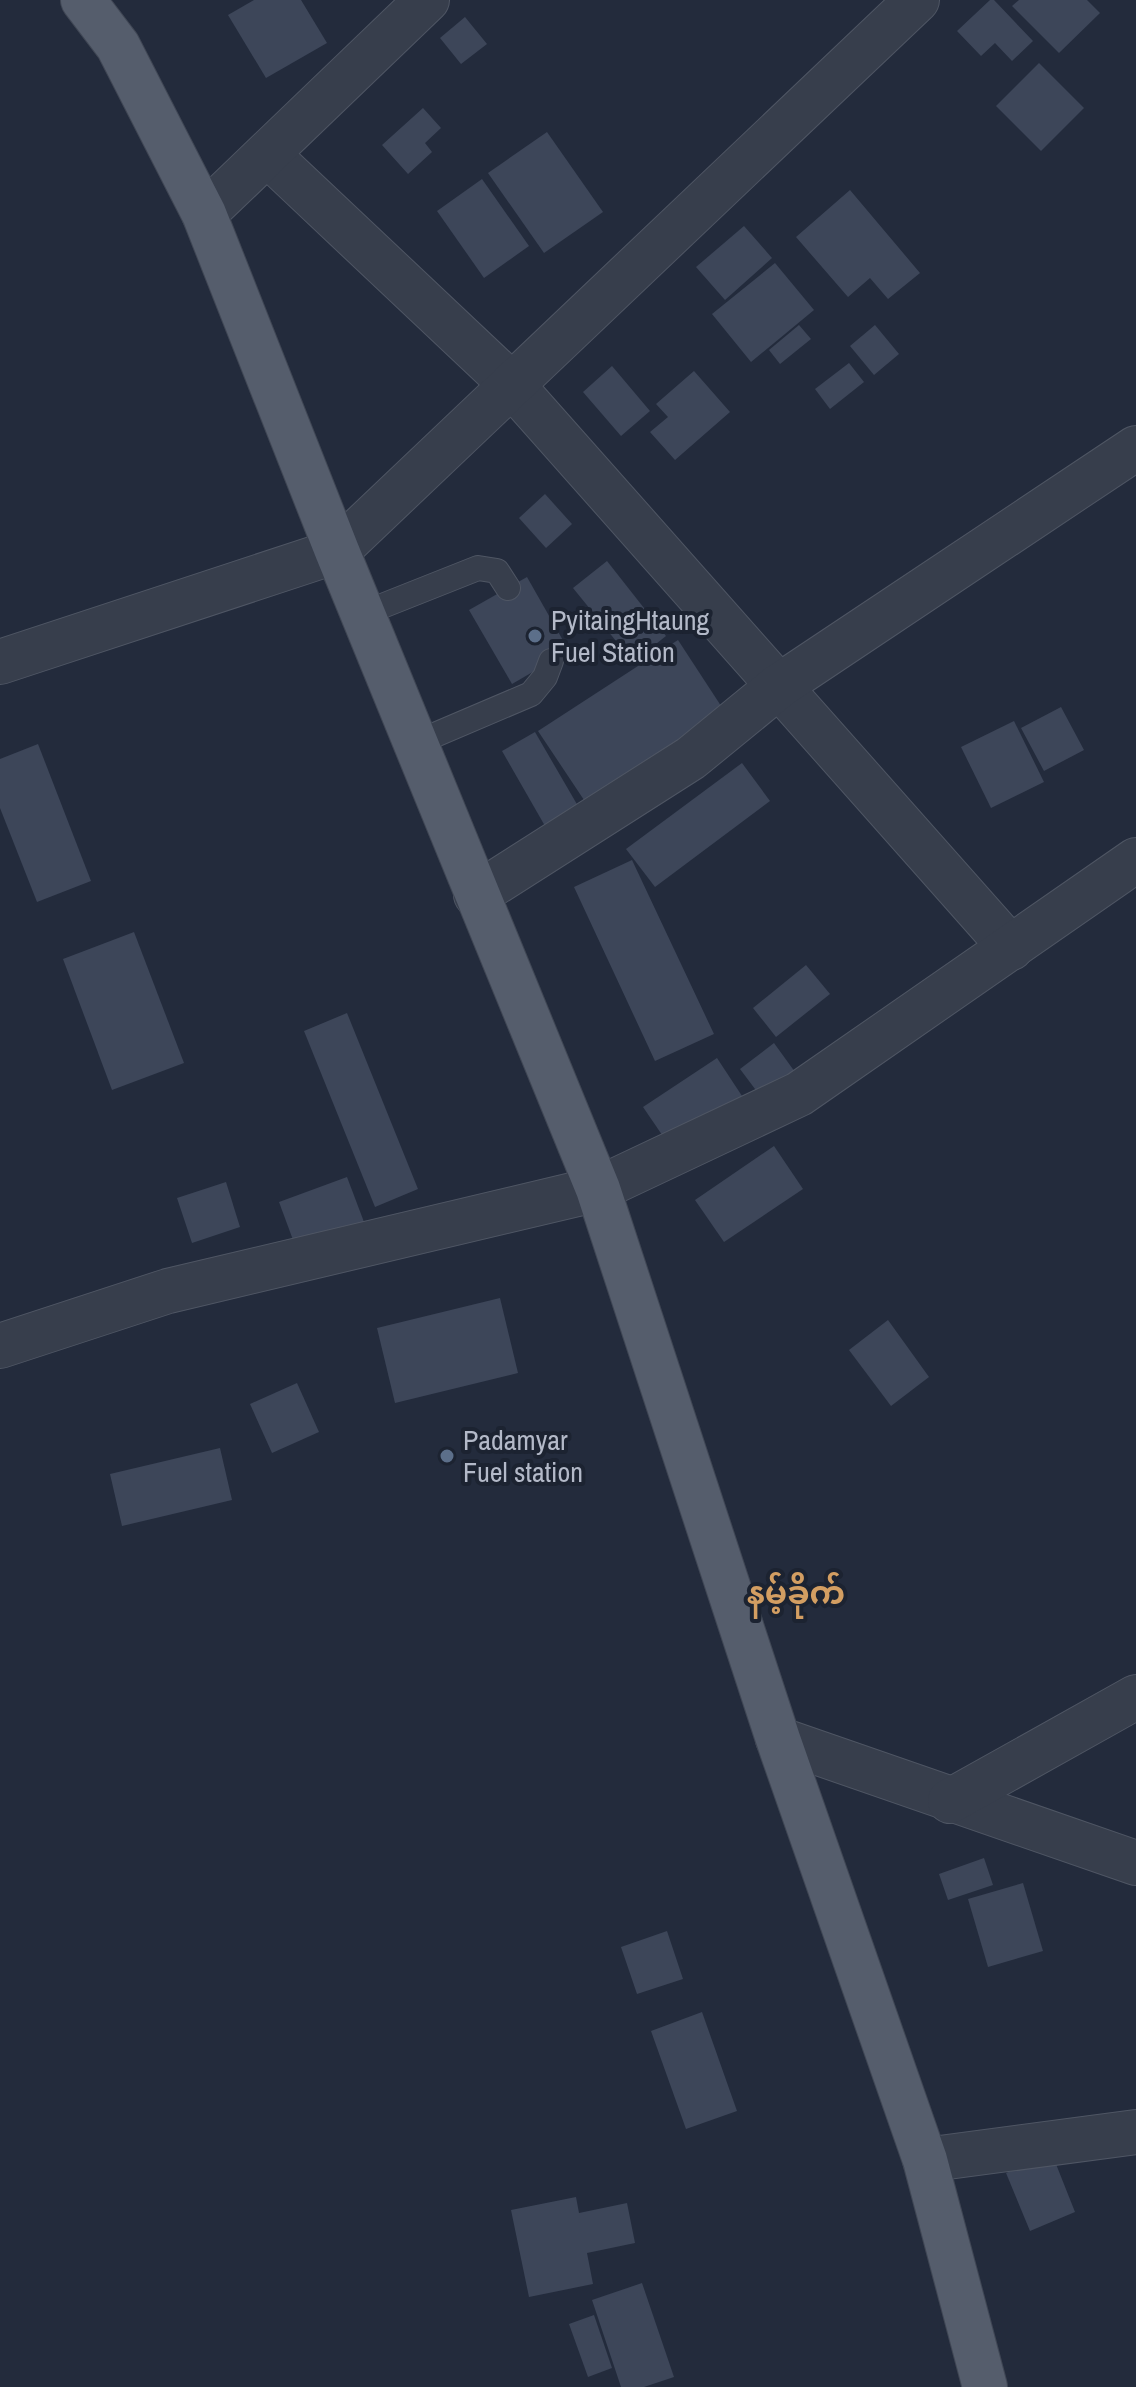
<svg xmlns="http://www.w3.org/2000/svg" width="1136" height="2387" viewBox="0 0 1136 2387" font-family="'Archivo Narrow','Noto Sans Myanmar',sans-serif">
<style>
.building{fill:#3d4659}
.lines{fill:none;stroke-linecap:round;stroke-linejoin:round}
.service-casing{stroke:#4f5664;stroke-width:26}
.minor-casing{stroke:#4f5664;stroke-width:46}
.primary-casing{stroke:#404755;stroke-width:46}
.service{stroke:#373e4c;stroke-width:24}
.minor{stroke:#373e4c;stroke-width:44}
.primary{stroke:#555d6c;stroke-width:44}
.service-dot{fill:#5c6f8a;stroke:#1c2331;stroke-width:3}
.labels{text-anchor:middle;stroke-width:8;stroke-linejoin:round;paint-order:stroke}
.poi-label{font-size:28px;fill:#b3b9c8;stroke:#1c2331;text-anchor:start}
.quarter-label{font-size:32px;font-weight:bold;fill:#d39e62;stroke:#1c2331}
</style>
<rect width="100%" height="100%" fill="#232b3c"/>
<g class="building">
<polygon points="254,0 301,0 327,43 266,78 228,15"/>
<polygon points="990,0 994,0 1033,41 1012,61 995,43 981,56 957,31"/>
<polygon points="1019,0 1087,0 1100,13 1059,53 1012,6"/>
<polygon points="465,17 487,44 461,64 440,38"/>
<polygon points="1039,63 1084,108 1041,151 996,106"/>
<polygon points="423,108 441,128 425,143 432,152 408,174 382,145"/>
<polygon points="547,132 603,212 544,253 488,173"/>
<polygon points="482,179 529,246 484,278 437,211"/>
<polygon points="850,190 920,273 888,299 870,278 848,297 796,237"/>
<polygon points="744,226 772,258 725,300 696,267"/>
<polygon points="775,263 814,310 751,362 712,314"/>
<polygon points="799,325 811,339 780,364 769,350"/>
<polygon points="875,325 899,354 874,375 850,346"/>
<polygon points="849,363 864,382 830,409 815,389"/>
<polygon points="612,366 650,411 621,436 583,392"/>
<polygon points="694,371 730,412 675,460 650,432 668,417 656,404"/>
<polygon points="545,494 572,524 546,548 519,518"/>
<polygon points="607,561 666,636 633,662 573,588"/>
<polygon points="527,577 569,651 512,684 469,610"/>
<polygon points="678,640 725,712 586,803 538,731"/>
<polygon points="1061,707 1084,750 1044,771 1021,728"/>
<polygon points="1014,721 1044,782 991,808 961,747"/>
<polygon points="535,732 578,806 545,826 502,751"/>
<polygon points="38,744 91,881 37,902 0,808 0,759"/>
<polygon points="742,763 770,801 655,887 626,849"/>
<polygon points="632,860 714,1034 655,1061 574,887"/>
<polygon points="134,932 184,1063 112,1090 63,959"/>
<polygon points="806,965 830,994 776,1037 753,1008"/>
<polygon points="347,1013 418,1189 375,1207 304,1031"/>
<polygon points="774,1043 795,1072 761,1097 740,1069"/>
<polygon points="717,1058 744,1099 671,1148 643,1107"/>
<polygon points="774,1146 803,1189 724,1242 695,1200"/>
<polygon points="347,1177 364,1222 296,1248 279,1202"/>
<polygon points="226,1182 240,1227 192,1243 177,1198"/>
<polygon points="500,1298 518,1373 395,1403 377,1328"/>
<polygon points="888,1320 929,1377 891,1406 849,1350"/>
<polygon points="297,1383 319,1432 272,1453 250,1404"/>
<polygon points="220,1448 232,1500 122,1526 110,1474"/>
<polygon points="984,1858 993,1885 948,1900 939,1874"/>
<polygon points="1023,1883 1043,1951 988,1967 968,1899"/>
<polygon points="667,1931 683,1979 637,1994 621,1947"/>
<polygon points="702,2012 737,2111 686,2129 651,2031"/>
<polygon points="1052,2154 1075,2212 1030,2231 1006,2173"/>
<polygon points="576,2197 579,2213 627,2203 635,2243 587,2253 593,2284 529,2297 511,2210"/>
<polygon points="642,2283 674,2377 644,2387 621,2387 592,2300"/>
<polygon points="594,2315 612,2368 588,2377 569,2324"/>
</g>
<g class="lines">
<defs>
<g id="service">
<polyline points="362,614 478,568 497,571 508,588"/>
<polyline points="416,743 531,694 545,677 551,661"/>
</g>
<g id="minor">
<polyline points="267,154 512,385 1011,948"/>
<polyline points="204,214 427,0"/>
<polyline points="0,662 337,551 917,0"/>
<polyline points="476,895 691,758 779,686 1136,448"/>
<polyline points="0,1346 168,1291 598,1189 799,1094 1136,860"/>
<polyline points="778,1739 1136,1863"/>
<polyline points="950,1801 1136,1697"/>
<polyline points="925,2160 1136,2132"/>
</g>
<polyline id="primary" points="83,0 118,46 204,214 337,551 598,1189 778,1739 925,2160 985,2387"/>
</defs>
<use href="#service" class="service-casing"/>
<use href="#minor" class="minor-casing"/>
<use href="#primary" class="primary-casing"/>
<use href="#service" class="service"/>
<use href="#minor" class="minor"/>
<use href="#primary" class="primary"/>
</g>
<g class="service-dot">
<circle cx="535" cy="636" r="8"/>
<circle cx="447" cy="1456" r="8"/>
</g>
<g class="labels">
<g class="poi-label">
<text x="551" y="630">PyitaingHtaung<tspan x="551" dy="32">Fuel Station</tspan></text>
<text x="463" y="1450">Padamyar<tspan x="463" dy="32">Fuel station</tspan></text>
</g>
<g class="quarter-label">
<text x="796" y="1604">နမ့်ခိုက်</text>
</g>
</g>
</svg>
